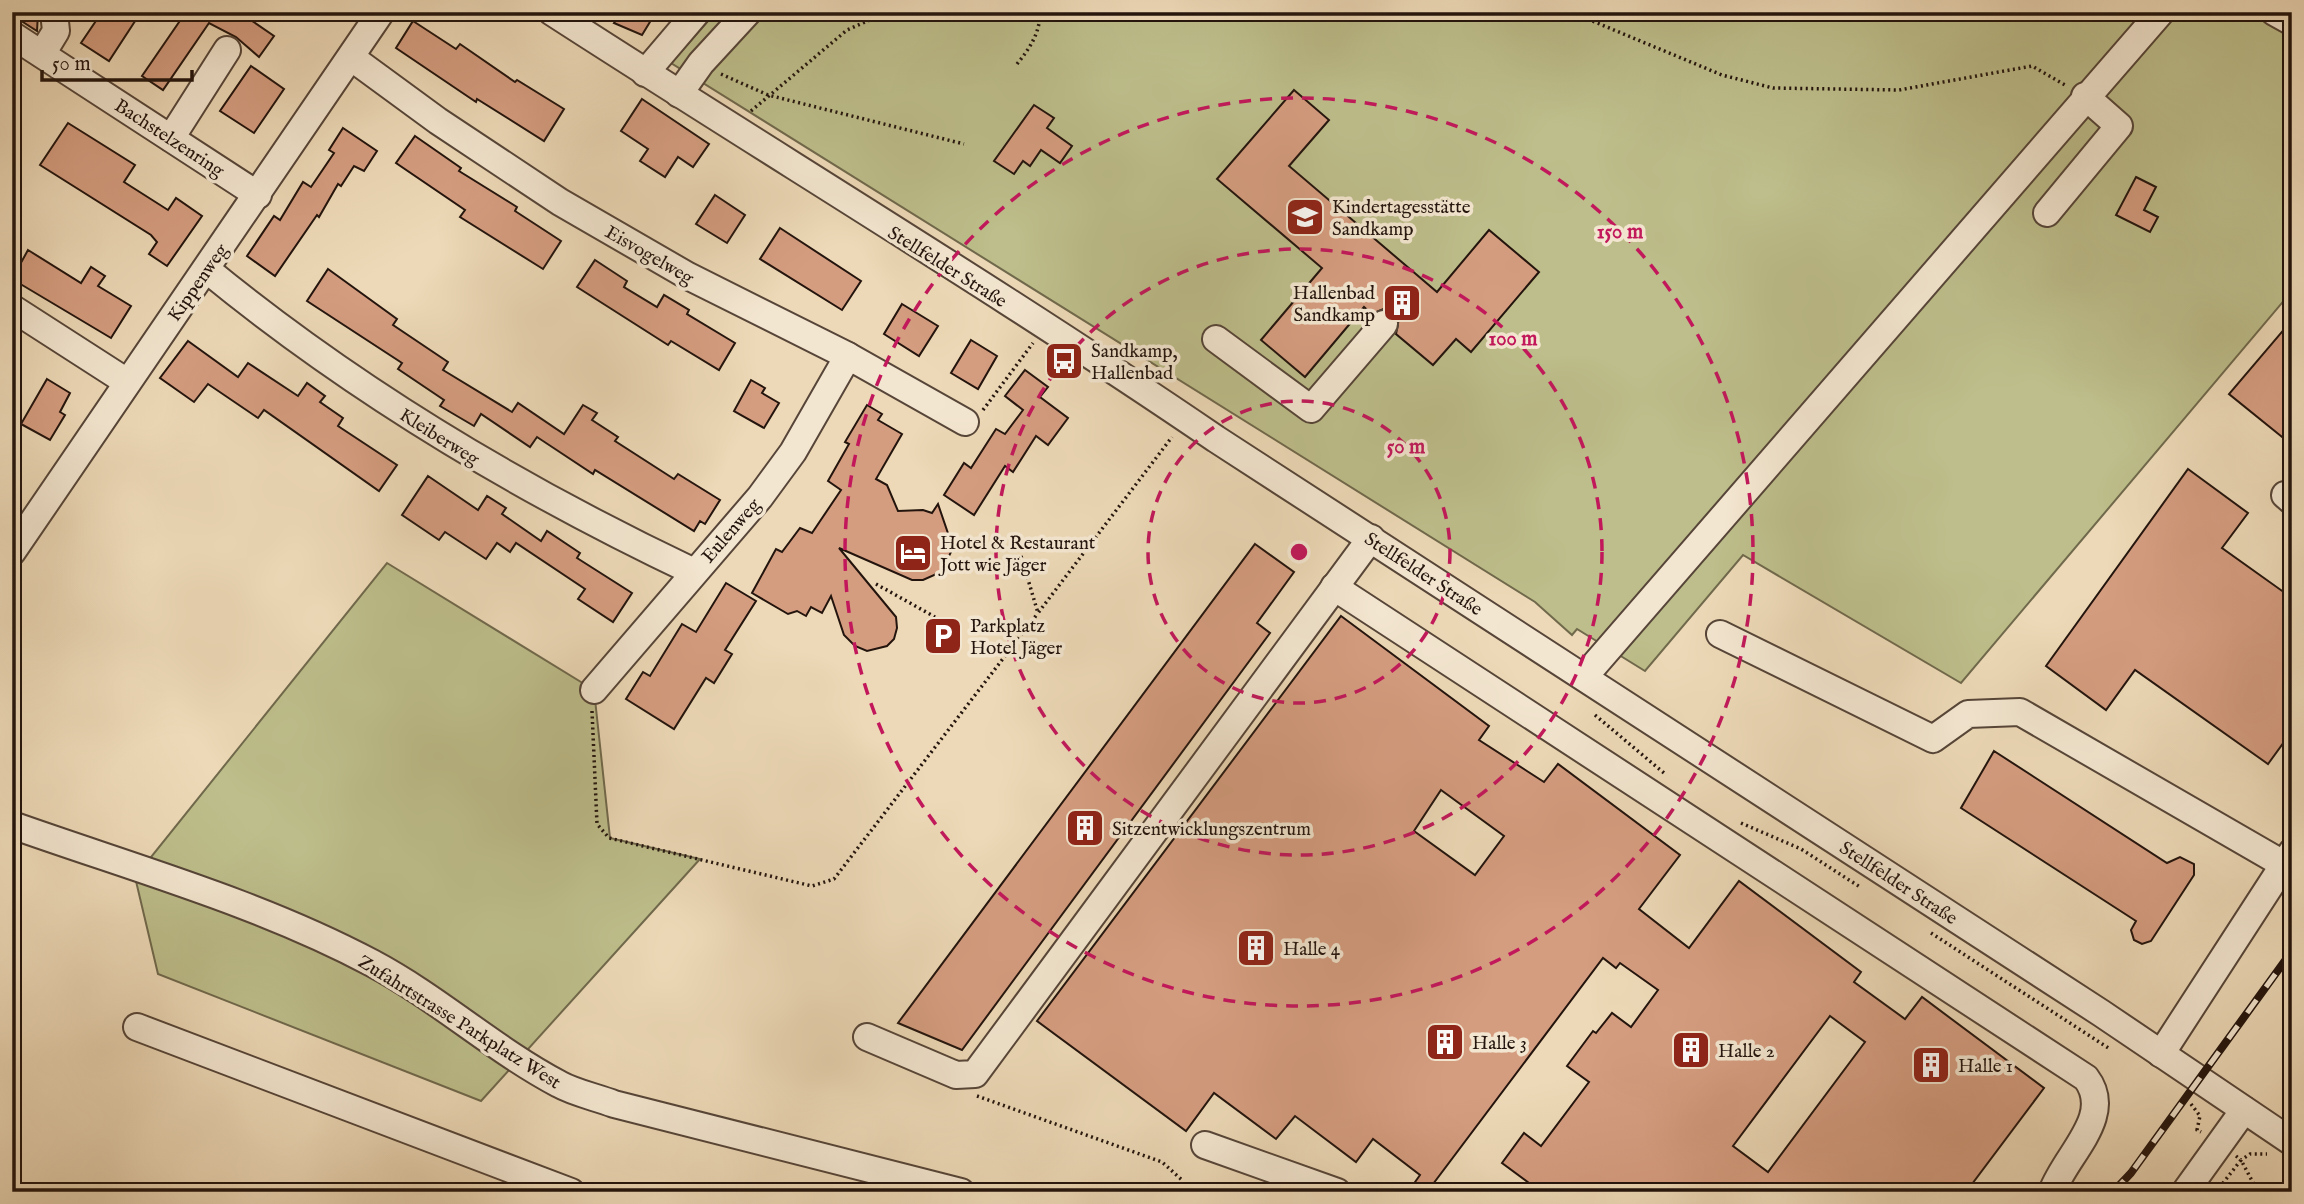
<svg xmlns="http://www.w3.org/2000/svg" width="2304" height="1204" viewBox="0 0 2304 1204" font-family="'IM FELL English',serif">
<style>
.green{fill:#bdbe8b;stroke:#70694c;stroke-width:2}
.building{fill:#d59d80;stroke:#23140d;stroke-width:2;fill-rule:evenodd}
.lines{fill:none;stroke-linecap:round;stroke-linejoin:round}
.minor-casing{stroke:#564538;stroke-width:30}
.path{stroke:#23140d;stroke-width:3.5;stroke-dasharray:2 3.5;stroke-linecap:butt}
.minor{stroke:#f3e6d0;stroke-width:26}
.rail-casing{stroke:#23140d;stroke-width:8}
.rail{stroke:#f3e6d0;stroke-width:5;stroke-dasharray:16;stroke-linecap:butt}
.ring{fill:none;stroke:#c2185b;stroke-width:3.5;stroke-dasharray:12 9}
.labels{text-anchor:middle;stroke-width:7;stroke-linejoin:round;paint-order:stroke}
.street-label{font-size:19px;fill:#23140d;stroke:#f3e6d0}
.poi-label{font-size:19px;fill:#23140d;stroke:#f3e6d0;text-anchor:start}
.centre{fill:#c2185b;stroke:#f3e6d0;stroke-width:3.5}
.ring-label{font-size:21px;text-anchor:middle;font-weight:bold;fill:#c2185b;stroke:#f3e6d0;stroke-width:7;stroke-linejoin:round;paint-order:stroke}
</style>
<rect width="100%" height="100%" fill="#edd9b7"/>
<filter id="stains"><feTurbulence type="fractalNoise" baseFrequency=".00286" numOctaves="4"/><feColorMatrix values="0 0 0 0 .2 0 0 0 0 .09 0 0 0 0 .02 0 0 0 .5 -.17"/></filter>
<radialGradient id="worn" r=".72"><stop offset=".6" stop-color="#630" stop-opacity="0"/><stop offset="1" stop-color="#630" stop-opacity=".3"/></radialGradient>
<g class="green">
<polygon points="716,12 2292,12 2292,291 1961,683 1743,555 1645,671 1577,629 1572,635 1535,602 671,63"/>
<polygon points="387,563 594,690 610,838 700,859 481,1101 158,974 135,877"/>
</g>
<g class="building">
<polygon points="12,12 38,13 37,31 12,15"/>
<polygon points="102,12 141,12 109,61 81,43"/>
<polygon points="186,12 239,12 274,36 259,57 236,37 209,23 163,90 142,76"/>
<polygon points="605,12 656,12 642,35 614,23 617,19"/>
<polygon points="413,21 456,49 460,44 515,82 517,80 564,109 544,141 477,99 476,102 396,48"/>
<polygon points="251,66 284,89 254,133 220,111"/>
<polygon points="1294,90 1329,120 1289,166 1437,292 1489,230 1539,272 1471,352 1456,339 1433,365 1396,334 1399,318 1386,308 1372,314 1364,307 1305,377 1261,340 1322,268 1217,179"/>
<polygon points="642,99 709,144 693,167 678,157 665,177 640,161 648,149 621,131"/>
<polygon points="1034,105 1054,118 1047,128 1072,146 1060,163 1041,150 1030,166 1023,161 1014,174 994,161"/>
<polygon points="68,123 135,165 124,182 168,210 176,198 202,216 167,266 149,254 157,242 151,235 40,165"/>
<polygon points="343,128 377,151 364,171 354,166 341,186 338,184 319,217 317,215 275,276 247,256 274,216 280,220 303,182 311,187 334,153 329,150"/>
<polygon points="415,136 461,168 459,171 517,207 515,211 561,241 543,269 460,217 465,210 396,163"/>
<polygon points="2136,177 2156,187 2144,210 2158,217 2150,232 2116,215"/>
<polygon points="715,195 745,215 727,243 696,224"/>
<polygon points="780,228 861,281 842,310 760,259"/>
<polygon points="28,250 81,283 91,267 105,276 98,286 131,306 111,338 12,279"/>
<polygon points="595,260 627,281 624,287 657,307 664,295 689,310 687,314 735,343 719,370 671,341 668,345 577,287"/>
<polygon points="328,269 397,319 393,325 448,362 443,370 512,412 518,403 564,434 583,405 597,413 592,420 618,437 615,441 674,479 678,474 720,500 705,524 700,521 694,531 595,470 593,474 537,437 530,447 481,414 474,426 440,406 444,400 398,369 402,363 307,301"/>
<polygon points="902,304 938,326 919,356 884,334"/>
<polygon points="2292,320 2292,445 2229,394"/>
<polygon points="971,340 997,356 978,389 951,373"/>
<polygon points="188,341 238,377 248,363 298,396 307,383 325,396 320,402 343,418 338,426 397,465 379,491 264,410 258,418 208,384 194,402 160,378"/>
<polygon points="1025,370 1048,387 1040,397 1068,418 1048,445 1036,436 1013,472 1005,466 974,515 944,495 964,463 971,468 996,429 1005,434 1023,410 1005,396"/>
<polygon points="47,379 70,393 60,412 65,415 50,440 21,424"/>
<polygon points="751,380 765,388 762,393 779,403 764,428 734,411"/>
<polygon points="867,405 882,414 878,420 902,434 876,479 887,485 898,511 923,510 932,513 938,504 953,548 941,572 923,580 912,580 839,548 896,617 897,628 894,639 887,646 867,651 855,646 844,635 831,596 822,613 811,607 806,616 797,611 788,614 752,593 776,549 782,552 800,528 812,533 841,490 828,481 849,444 845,442"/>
<polygon points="2188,469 2248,513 2222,548 2292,598 2292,731 2268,764 2135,670 2106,710 2046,666"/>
<polygon points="428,476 478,510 487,496 506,508 502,514 541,541 547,531 580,553 577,558 632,593 613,622 578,599 585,589 516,543 510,552 497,543 486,559 445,532 439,540 402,515"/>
<polygon points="1255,544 1294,572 1257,623 1270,633 962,1050 898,1023"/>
<polygon points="726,583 756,601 725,650 732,654 714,683 706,678 674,729 626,699 643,672 650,676 682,624 696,632"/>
<path d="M1341,616l148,110 -10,14 65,42 14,-18 122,91 -41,54 50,39 50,-67 122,91 -7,10 51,37 17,-22 122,91 -78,104h-425l-39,-29 22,-30 17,13 48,-64 -22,-16 26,-35 3,2 16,-20 19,14 27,-37 -38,-27 -4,5 -13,-10 -176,234h-19l12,-17 -47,-36 -17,23 -61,-46 -19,23 -62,-46 -28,38 -149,-110zM1441,790l63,46 -29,39 -61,-44zM1830,1016l35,26 -97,130 -35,-26z"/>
<polygon points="1994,751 2167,863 2180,857 2194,864 2194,875 2151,941 2142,944 2134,940 2131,930 2136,921 1961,808"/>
</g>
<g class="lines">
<defs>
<g id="minor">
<path d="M552,12c221,143 447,279 664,427l885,574 191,129"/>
<polyline points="2274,12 2292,22"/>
<polyline points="12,35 258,195"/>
<polyline points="42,54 56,31 54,12"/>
<polyline points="352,58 438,121 560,202 688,276 848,356 965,422"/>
<polyline points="645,73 697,12"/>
<polyline points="679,94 701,63 748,12"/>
<polyline points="171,138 227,50"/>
<polyline points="2047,213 2119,126 2085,96"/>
<path d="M206,269c150,123 313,220 488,303"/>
<polyline points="12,308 127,382"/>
<polyline points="1216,339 1311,409 1384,324"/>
<polyline points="2285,495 2292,501"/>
<polyline points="12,552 381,12"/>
<path d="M1334,587l752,491c29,38 -20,76 -34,114"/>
<polyline points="1720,634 1933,739 1968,714 2020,712 2283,864"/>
<polyline points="1584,677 2161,12"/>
<polyline points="594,690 760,497 793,452 848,356"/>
<path d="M12,825c121,43 247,78 360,138 66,35 121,86 187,121 16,9 37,13 55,20l347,88"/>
<polyline points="137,1027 571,1192"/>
<polyline points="867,1037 956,1075 975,1074 1371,538"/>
<polyline points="2161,1054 2292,852"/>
<polyline points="1205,1145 1337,1192"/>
<polyline points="2185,1192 2244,1110"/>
</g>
</defs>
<use href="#minor" class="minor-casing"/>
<g class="path">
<polyline points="1579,12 1590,20 1722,75 1773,88 1899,90 2032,66 2065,85"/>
<path d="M1017,64c13,-16 23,-31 23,-52"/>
<polyline points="721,74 768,95 964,144"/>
<polyline points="751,111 847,30 888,12"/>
<polyline points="983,410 1033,343"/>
<polyline points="1021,556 1038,613 1172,437"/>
<polyline points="876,584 935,617"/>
<polyline points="592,711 597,824 609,838 812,886 834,879 1038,613"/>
<polyline points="1595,715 1664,773"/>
<polyline points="1741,823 1801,849 1860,887"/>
<polyline points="1931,933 2110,1049"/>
<polyline points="977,1096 1162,1162 1182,1180 1183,1192"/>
<polyline points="2191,1104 2200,1116 2197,1130 2201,1132"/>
<polyline points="2236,1156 2241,1160 2250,1154 2267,1154"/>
<polyline points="2216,1192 2241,1160 2258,1192"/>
</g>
<use href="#minor" class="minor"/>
<defs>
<polyline id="rail" points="2113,1192 2131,1173 2292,951"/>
</defs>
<use href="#rail" class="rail-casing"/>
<use href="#rail" class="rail"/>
</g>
<g class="ring">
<circle cx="1299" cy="552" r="151"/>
<circle cx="1299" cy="552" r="303"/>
<circle cx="1299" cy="552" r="454"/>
</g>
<defs>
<symbol id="school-square" viewBox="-11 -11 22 22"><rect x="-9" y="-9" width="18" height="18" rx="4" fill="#8f2418" stroke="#f3e6d0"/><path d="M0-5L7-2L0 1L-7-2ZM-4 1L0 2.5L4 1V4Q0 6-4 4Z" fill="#fff"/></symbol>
<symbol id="building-square" viewBox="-11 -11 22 22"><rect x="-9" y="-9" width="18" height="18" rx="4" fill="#8f2418" stroke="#f3e6d0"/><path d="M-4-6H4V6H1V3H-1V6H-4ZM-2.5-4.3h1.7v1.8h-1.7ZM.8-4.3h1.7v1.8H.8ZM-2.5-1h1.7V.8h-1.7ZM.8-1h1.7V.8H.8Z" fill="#fff"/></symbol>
<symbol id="bus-square" viewBox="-11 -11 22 22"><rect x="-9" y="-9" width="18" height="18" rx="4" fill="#8f2418" stroke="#f3e6d0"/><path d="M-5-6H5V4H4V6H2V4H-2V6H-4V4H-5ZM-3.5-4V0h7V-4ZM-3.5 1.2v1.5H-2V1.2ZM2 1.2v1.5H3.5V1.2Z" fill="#fff"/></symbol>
<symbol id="hotel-square" viewBox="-11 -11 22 22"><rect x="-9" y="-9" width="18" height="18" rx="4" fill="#8f2418" stroke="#f3e6d0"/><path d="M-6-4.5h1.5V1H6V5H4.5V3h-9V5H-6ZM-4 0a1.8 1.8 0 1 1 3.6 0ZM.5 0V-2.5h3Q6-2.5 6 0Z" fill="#fff"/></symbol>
<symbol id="parking-square" viewBox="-11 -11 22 22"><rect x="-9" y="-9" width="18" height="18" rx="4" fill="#8f2418" stroke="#f3e6d0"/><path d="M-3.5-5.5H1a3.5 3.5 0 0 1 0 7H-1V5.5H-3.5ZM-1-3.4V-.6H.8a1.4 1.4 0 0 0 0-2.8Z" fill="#fff"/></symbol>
</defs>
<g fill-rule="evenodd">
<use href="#school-square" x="1283" y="195" width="44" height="44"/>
<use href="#building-square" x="1380" y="281" width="44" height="44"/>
<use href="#bus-square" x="1042" y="339" width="44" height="44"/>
<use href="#hotel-square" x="891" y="531" width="44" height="44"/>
<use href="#parking-square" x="921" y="614" width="44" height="44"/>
<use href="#building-square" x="1063" y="806" width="44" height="44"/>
<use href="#building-square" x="1234" y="926" width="44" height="44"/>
<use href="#building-square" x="1423" y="1020" width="44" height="44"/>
<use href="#building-square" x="1669" y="1028" width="44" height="44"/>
<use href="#building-square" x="1909" y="1043" width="44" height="44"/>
</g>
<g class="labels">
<g class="street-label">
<text transform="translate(170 137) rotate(33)" y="7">Bachstelzenring</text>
<text transform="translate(650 254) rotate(30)" y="7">Eisvogelweg</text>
<text transform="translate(948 266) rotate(32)" y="7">Stellfelder Straße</text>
<text transform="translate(197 282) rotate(-55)" y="7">Kippenweg</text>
<text transform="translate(440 436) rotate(32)" y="7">Kleiberweg</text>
<text transform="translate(730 530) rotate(-49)" y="7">Eulenweg</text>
<text transform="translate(1424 573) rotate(33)" y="7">Stellfelder Straße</text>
<text transform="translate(1899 882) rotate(33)" y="7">Stellfelder Straße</text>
<text transform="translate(460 1021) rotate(32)" y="7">Zufahrtstrasse Parkplatz West</text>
</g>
<g class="poi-label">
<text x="1332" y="213">Kindertagesstätte<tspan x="1332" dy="22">Sandkamp</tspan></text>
<text x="1375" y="299" text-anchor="end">Hallenbad<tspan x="1375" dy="22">Sandkamp</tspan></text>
<text x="1091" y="357">Sandkamp,<tspan x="1091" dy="22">Hallenbad</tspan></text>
<text x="940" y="549">Hotel &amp; Restaurant<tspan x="940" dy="22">Jott wie Jäger</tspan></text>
<text x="970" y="632">Parkplatz<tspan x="970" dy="22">Hotel Jäger</tspan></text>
<text x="1112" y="835">Sitzentwicklungszentrum</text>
<text x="1283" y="955">Halle 4</text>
<text x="1472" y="1049">Halle 3</text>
<text x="1718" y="1057">Halle 2</text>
<text x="1958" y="1072">Halle 1</text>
</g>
</g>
<circle cx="1299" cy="552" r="10" class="centre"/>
<g class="ring-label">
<text x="1620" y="238">150 m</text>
<text x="1513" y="345">100 m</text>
<text x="1406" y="453">50 m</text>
</g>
<rect width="2304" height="1204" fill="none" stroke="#edd9b7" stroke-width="42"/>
<rect x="14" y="14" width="2276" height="1176" fill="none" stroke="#23140d" stroke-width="3.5"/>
<rect x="21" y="21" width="2262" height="1162" fill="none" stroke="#23140d" stroke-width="2"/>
<path d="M42 70v10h150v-10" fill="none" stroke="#23140d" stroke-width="3.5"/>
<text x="52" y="70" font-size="21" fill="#23140d" stroke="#f3e6d0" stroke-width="5" paint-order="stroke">50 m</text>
<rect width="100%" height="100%" filter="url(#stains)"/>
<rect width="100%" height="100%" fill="url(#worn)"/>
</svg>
